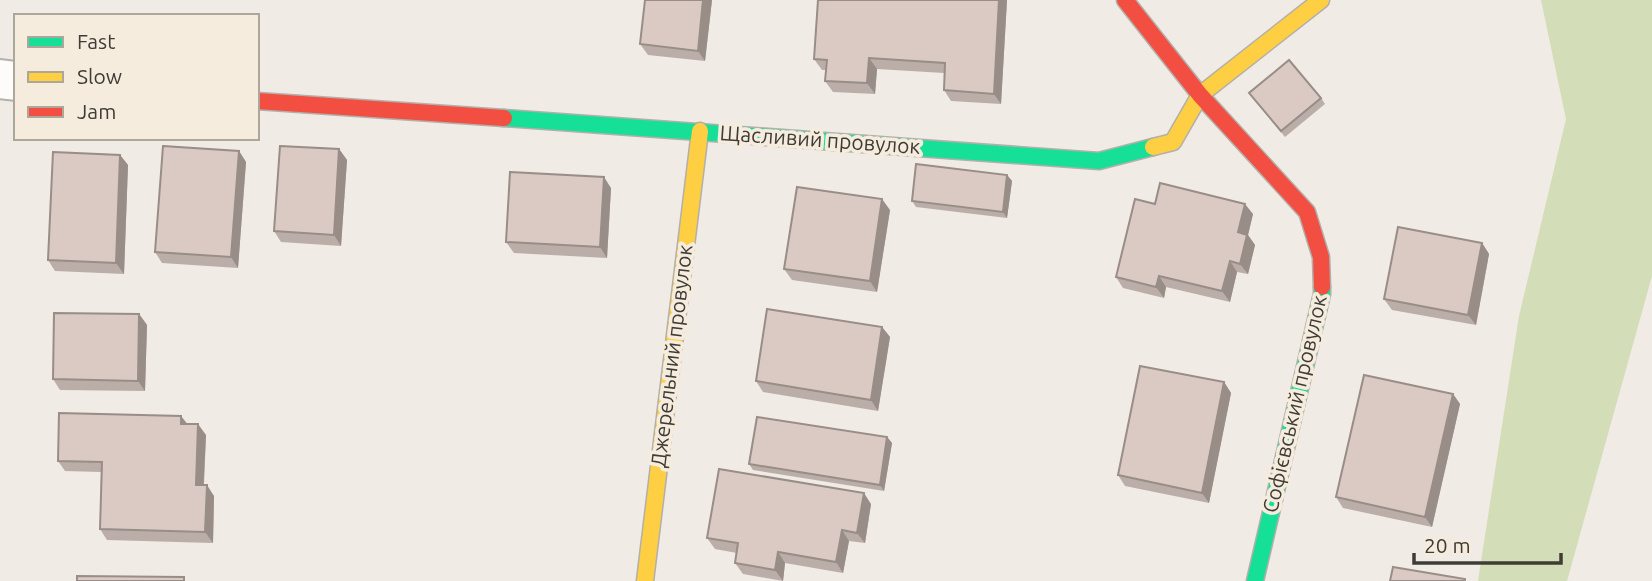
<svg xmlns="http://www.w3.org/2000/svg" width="1652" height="581" viewBox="0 0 1652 581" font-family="Ubuntu,sans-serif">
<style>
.green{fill:#d3ddb7}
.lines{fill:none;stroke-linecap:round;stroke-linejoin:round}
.street-casing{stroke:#b3afaa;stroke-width:42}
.fast-casing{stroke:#b3afaa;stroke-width:19}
.slow-casing{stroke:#b3afaa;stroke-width:19}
.jam-casing{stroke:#b3afaa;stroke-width:19}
.street{stroke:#fdfcfb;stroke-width:38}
.fast{stroke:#16e098;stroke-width:16}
.slow{stroke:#ffcf43;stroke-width:16}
.jam{stroke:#f24e42;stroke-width:16}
.wall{fill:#bbaea8}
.shaded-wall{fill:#998d88}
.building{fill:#dacac3;stroke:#998d88;stroke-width:2}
.labels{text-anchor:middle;stroke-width:7;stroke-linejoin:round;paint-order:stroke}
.street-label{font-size:21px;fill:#3f3c36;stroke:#f6ecde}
</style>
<rect width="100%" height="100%" fill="#f0ebe4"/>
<polygon class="green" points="1541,0 1652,0 1652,276 1567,581 1478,581 1519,316 1566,119"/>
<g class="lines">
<defs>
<polyline id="street" points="0,79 16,81"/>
<g id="fast">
<polyline points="504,118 1099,161 1153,147"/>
<polyline points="1255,581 1322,294 1322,287"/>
</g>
<g id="slow">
<polyline points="1153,147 1173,142 1200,95 1321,0"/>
<polyline points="645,581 700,131"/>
</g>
<g id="jam">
<polyline points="1125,0 1200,95 1307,212 1321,257 1322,287"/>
<polyline points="257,101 504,118"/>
</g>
</defs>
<use href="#street" class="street-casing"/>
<use href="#fast" class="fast-casing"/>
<use href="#slow" class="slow-casing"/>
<use href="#jam" class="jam-casing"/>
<use href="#street" class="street"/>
<use href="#fast" class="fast"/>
<use href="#slow" class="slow"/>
<use href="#jam" class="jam"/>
</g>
<g class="wall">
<polygon points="712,0 705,61 648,55 640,44"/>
<polygon points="1007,0 1001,104 951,101 944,90 944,73 877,69 875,94 833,92 825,81 826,70 822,70 814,59"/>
<polygon points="1249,93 1321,98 1325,104 1285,137"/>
<polygon points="339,149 347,160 341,246 281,242 274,231"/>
<polygon points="239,151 246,162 238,268 162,263 155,252"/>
<polygon points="120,155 128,165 124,274 55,271 48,260"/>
<polygon points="1007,175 1012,181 1007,218 916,207 912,201"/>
<polygon points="611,188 607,258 514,253 506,242"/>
<polygon points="1155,204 1253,214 1248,235 1255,245 1248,274 1237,272 1230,302 1166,287 1164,298 1123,288 1116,277"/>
<polygon points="890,210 877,292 792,280 784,269"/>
<polygon points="1482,243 1489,254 1476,325 1392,310 1384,299"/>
<polygon points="139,314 147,325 145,391 60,390 53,379"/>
<polygon points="882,327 890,337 878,411 763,392 756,381"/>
<polygon points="1224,382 1231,393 1209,503 1125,486 1118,475"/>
<polygon points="1453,394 1460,404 1432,527 1343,508 1336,497"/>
<polygon points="187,424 206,435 204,485 214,496 213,543 107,540 100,529 101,472 65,471 58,461"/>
<polygon points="887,437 892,443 884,491 753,470 749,464"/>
<polygon points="871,504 865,543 849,541 843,573 785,563 783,581 743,574 735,563 737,553 715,549 707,538"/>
</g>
<g class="shaded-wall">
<polygon points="703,0 712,0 705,61 698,51"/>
<polygon points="999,0 1007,0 1001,104 994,94"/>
<polygon points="869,58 877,69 875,94 867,83"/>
<polygon points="339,149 347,160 341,246 334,235"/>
<polygon points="239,151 246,162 238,268 231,257"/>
<polygon points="120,155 128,165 124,274 116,263"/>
<polygon points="1007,175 1012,181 1007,218 1003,212"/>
<polygon points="604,177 611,188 607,258 600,247"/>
<polygon points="882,199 890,210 877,292 870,281"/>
<polygon points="1245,204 1253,214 1248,235 1255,245 1248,274 1240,264 1238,232"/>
<polygon points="1482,243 1489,254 1476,325 1468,315"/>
<polygon points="1230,261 1237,272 1230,302 1222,291"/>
<polygon points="1159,276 1166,287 1164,298 1156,287"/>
<polygon points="139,314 147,325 145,391 138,381"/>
<polygon points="882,327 890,337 878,411 871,400"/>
<polygon points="1224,382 1231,393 1209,503 1202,493"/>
<polygon points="1453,394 1460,404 1432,527 1425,517"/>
<polygon points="181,416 189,426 181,424"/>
<polygon points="198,424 206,435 203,496 196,485"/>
<polygon points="887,437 892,443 884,491 880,485"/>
<polygon points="207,485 214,496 213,543 205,532"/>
<polygon points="864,493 871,504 865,543 857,533"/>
<polygon points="842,530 849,541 843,573 836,562"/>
<polygon points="778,552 785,563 783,581 775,570"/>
</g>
<g class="building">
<polygon points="645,0 703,0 698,51 640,44"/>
<polygon points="818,0 999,0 994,94 944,90 945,63 869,58 867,83 825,81 827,60 814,59"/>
<polygon points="1289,60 1321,98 1281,131 1249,93"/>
<polygon points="163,146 239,151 231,257 155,252"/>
<polygon points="280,146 339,149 334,235 274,231"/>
<polygon points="53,152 120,155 116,263 48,260"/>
<polygon points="916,164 1007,175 1003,212 912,201"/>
<polygon points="510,172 604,177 600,247 506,242"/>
<polygon points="1160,183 1245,204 1238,232 1247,235 1240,264 1230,261 1222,291 1159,276 1156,287 1116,277 1135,199 1155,204"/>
<polygon points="797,187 882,199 870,281 784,269"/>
<polygon points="1398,227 1482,243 1468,315 1384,299"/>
<polygon points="767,309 882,327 871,400 756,381"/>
<polygon points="54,313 139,314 138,381 53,379"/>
<polygon points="1140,366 1224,382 1202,493 1118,475"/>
<polygon points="1364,375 1453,394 1425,517 1336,497"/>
<polygon points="59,413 181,416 181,424 198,424 196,485 207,485 205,532 100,529 102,462 58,461"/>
<polygon points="757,417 887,437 880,485 749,464"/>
<polygon points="719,469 864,493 857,533 842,530 836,562 778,552 775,570 735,563 738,543 707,538"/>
<polygon points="1393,567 1465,579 1465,581 1390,581"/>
<polygon points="77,576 184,577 184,581 77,581"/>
</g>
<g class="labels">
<g class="street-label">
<text transform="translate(820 140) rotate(4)" y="7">Щасливий провулок</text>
<text transform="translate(672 356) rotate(-83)" y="7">Джерельний провулок</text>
<text transform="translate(1295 404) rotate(-77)" y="7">Софієвський провулок</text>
</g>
</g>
<rect x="14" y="14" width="245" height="126" fill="#f6ecde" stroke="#ada69b" stroke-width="2"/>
<rect x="28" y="37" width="35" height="10" fill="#16e098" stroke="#ada69b" stroke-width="2"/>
<text x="77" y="49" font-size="21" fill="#3f3c36">Fast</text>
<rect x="28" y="72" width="35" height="10" fill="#ffcf43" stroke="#ada69b" stroke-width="2"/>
<text x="77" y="84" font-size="21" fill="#3f3c36">Slow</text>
<rect x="28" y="107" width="35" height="10" fill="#f24e42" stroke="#ada69b" stroke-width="2"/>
<text x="77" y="119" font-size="21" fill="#3f3c36">Jam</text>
<path d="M1414 553v10h147v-10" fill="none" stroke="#3f3c36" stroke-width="3.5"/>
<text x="1424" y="553" font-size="21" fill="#3f3c36" stroke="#f6ecde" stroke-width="5" paint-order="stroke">20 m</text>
</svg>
